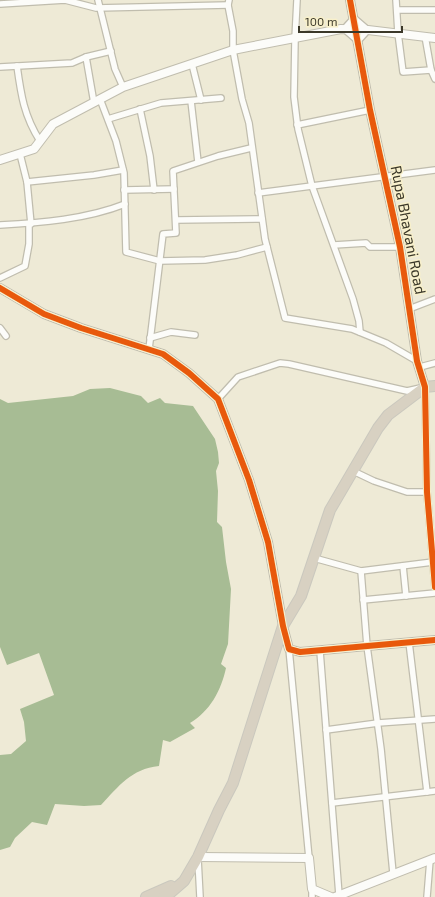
<svg xmlns="http://www.w3.org/2000/svg" width="435" height="897" viewBox="0 0 435 897" font-family="'Exo 2',sans-serif">
<style>
.water{fill:#a7bc94}
.lines{fill:none;stroke-linecap:round;stroke-linejoin:round}
.street-casing{stroke:#c0bdae;stroke-width:8}
.secondary-casing{stroke:#c0bdae;stroke-width:10}
.highway-casing{stroke:#cac8be;stroke-width:12}
.street{stroke:#fcfcf9;stroke-width:5.5}
.secondary{stroke:#fcfcf9;stroke-width:8}
.highway{stroke:#d8d1c2;stroke-width:10}
.cycleway-casing{stroke:#f8f0cb;stroke-width:8}
.cycleway{stroke:#e8590c;stroke-width:6}
.labels{text-anchor:middle;stroke-width:3;stroke-linejoin:round;paint-order:stroke}
.street-label{font-size:15px;fill:#3b3829;stroke:#f8f0cb}
</style>
<rect width="100%" height="100%" fill="#eeead6"/>
<path class="water" d="M110,388l31,8 7,7 12,-5 5,5 28,3 22,33 3,13 1,11 -3,8 2,20 -1,31 5,5 4,35 5,27 -3,55 -7,20 5,4c-5,23 -16,43 -36,55l5,5 -25,14 -7,-2 -4,26c-28,3 -40,20 -58,39l-17,1 -29,-2 -8,21 -15,-3 -17,16 -5,9 -10,3v-95l11,-1 15,-13 -2,-19 -4,-13 34,-14 -15,-42 -32,12 -7,-18v-248l8,4 65,-7 17,-7z"/>
<g class="lines">
<defs>
<g id="street">
<polyline points="98,0 115,69 123,87"/>
<polyline points="229,0 228,5 233,31 233,50 242,99 249,123 265,239 285,318 352,329 386,343 417,361"/>
<polyline points="297,0 295,39 294,97 298,129 312,186 353,299 359,321 360,332"/>
<polyline points="396,0 398,33 403,72 431,70"/>
<polyline points="0,4 65,0 96,8 228,5"/>
<polyline points="397,10 435,10"/>
<polygon points="354,18 368,30 358,41 344,29"/>
<polyline points="425,36 431,70 435,79"/>
<polyline points="86,57 94,103"/>
<polyline points="192,64 201,100"/>
<path d="M17,66c4,29 7,50 23,75"/>
<polyline points="0,67 72,63 86,57 111,51"/>
<polyline points="100,99 116,141 124,173 126,252 160,261 205,260 237,255 267,247"/>
<polyline points="191,101 198,162"/>
<polyline points="140,109 150,156 154,190"/>
<polyline points="108,119 161,103 221,98"/>
<polyline points="297,125 370,110"/>
<polyline points="20,154 27,182 31,224"/>
<polyline points="27,182 94,175 123,170"/>
<polyline points="124,190 174,189"/>
<polyline points="258,193 435,170"/>
<polyline points="176,220 262,219"/>
<path d="M0,225c41,-2 87,-6 125,-21"/>
<polyline points="334,245 366,243 370,247 400,247"/>
<polyline points="0,278 25,266 29,244 29,224"/>
<polyline points="409,309 435,299"/>
<polyline points="0,328 6,336"/>
<polyline points="150,338 171,332 195,335"/>
<polyline points="149,349 163,234 176,233 173,171 218,156 251,148"/>
<polyline points="420,367 435,363"/>
<polyline points="218,399 238,377 280,363 289,364 407,391 425,387 427,492 435,587"/>
<polyline points="353,471 374,481 407,492 427,492"/>
<polyline points="314,558 361,571 433,562"/>
<polyline points="403,566 406,596"/>
<polyline points="361,571 367,646 381,749 393,873"/>
<polyline points="363,600 435,593"/>
<polyline points="409,642 427,792"/>
<polyline points="289,649 309,858"/>
<polyline points="320,651 339,895"/>
<polyline points="326,730 378,723 435,719"/>
<polyline points="332,803 435,791"/>
<polyline points="198,859 200,897"/>
<polyline points="312,897 312,889"/>
<polyline points="427,897 430,860"/>
</g>
<g id="secondary">
<polyline points="350,0 370,110 400,247 417,361 425,387"/>
<polyline points="0,160 34,149 53,124 123,87 233,50 341,29 368,30 435,38"/>
<polyline points="0,288 44,314 81,328 163,354 189,373 218,399 249,480 268,542 283,626 289,649 300,652 435,640"/>
<polyline points="198,857 309,858 312,889 331,897"/>
<polyline points="335,897 435,858"/>
</g>
<g id="highway">
<polyline points="146,897 171,886"/>
<polyline points="163,897 169,894 184,881 198,857 219,810 233,783 283,626 301,596 330,510 378,428 388,415 425,387 435,386"/>
</g>
</defs>
<use href="#street" class="street-casing"/>
<use href="#secondary" class="secondary-casing"/>
<use href="#highway" class="highway-casing"/>
<use href="#street" class="street"/>
<use href="#secondary" class="secondary"/>
<use href="#highway" class="highway"/>
<defs>
<g id="cycleway">
<polyline points="350,0 370,110 400,247 417,361 425,387 427,492 435,587"/>
<polyline points="0,288 44,314 81,328 163,354 189,373 218,399 249,480 268,542 283,626 289,649 300,652 435,640"/>
</g>
</defs>
<use href="#cycleway" class="cycleway-casing"/>
<use href="#cycleway" class="cycleway"/>
</g>
<g class="labels">
<g class="street-label">
<text transform="translate(408 230) rotate(79)" y="5">Rupa Bhavani Road</text>
</g>
</g>
<path d="M299 26v6h103v-6" fill="none" stroke="#3b3829" stroke-width="2"/>
<text x="305" y="26" font-size="12" fill="#3b3829" stroke="#f8f0cb" stroke-width="3" paint-order="stroke">100 m</text>
</svg>
